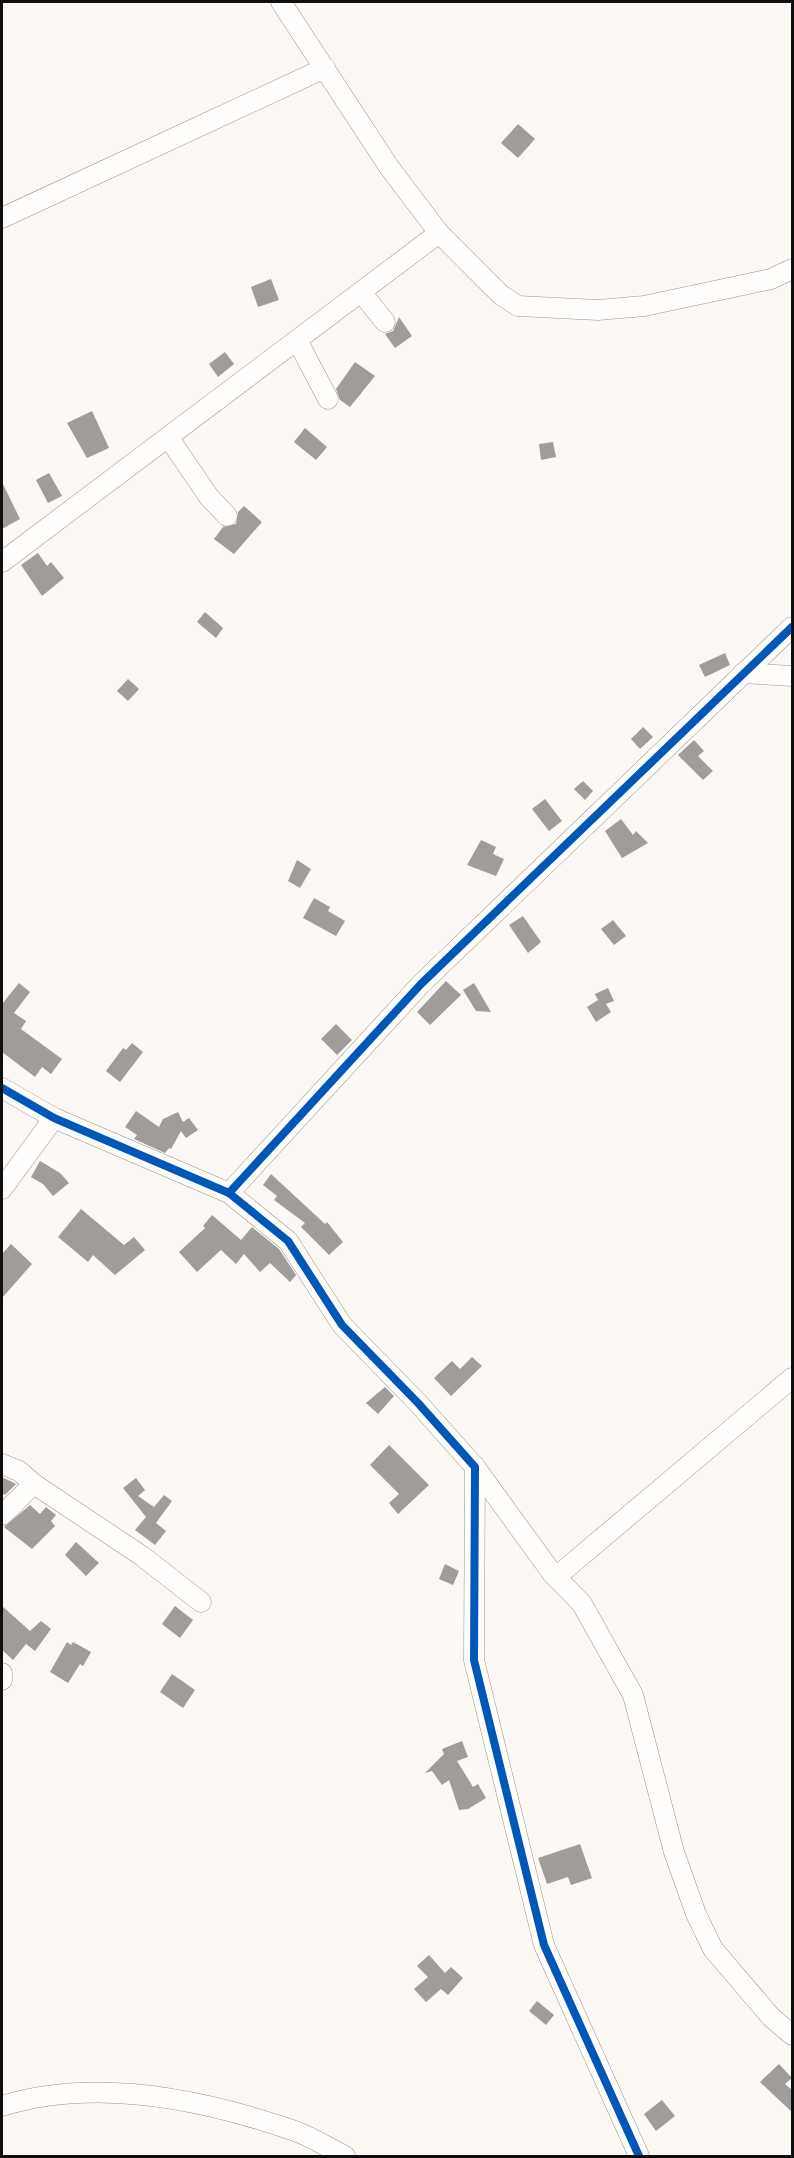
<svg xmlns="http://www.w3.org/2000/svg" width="794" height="2158" viewBox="0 0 794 2158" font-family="'Roboto Serif',serif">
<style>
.building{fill:#9f9c99}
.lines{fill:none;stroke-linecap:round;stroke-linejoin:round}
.minor-casing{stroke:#969492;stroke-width:21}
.minor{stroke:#fffefd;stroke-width:20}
.cycleway-casing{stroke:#fff;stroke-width:11}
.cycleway{stroke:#0057b8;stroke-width:8}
</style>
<rect width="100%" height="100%" fill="#fcf9f4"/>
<g class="building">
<polygon points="518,124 535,139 518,158 501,143"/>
<polygon points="271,279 279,300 258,307 251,287"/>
<polygon points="399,317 412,336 395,348 385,334 393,331"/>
<polygon points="225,352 234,364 218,377 209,364"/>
<polygon points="355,362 375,376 350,407 340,400 336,389"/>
<polygon points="92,411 109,448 87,458 67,423"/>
<polygon points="305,428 327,447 316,460 294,442"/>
<polygon points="553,442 556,457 541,460 539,444"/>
<polygon points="49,473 62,496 48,503 36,480"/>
<polygon points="2,482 20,519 2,529"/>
<polygon points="244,506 262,522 234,554 214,539 223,527 236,524 238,512"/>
<polygon points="38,553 47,566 51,562 64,578 42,596 21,565"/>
<polygon points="205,612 223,628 216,638 197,622"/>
<polygon points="725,653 730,665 705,677 699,665"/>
<polygon points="128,679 139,689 128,701 117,691"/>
<polygon points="643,727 653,737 640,749 631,739"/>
<polygon points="694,740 704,751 698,756 713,771 703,780 678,755"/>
<polygon points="583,781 593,791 585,800 574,789"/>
<polygon points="545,799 562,821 549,831 532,809"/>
<polygon points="621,819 633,835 636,831 648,843 622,858 605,831"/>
<polygon points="481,840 496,847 493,854 504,859 496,876 467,865"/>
<polygon points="297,860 311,869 300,888 288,881"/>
<polygon points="314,898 330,907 328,911 345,921 336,936 303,918"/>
<polygon points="523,916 541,942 528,953 509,925"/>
<polygon points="613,920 626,936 614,945 601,929"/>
<polygon points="446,981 461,995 430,1025 417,1012"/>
<polygon points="19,983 30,992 14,1013 26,1021 21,1029 62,1059 51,1074 42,1067 35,1077 2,1052 2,1004"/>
<polygon points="474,983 491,1012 476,1011 463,990"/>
<polygon points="608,988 614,1001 606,1004 611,1012 596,1022 587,1007 598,1000 595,994"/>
<polygon points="336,1024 352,1040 337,1055 321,1039"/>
<polygon points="132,1043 143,1052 120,1082 106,1071 123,1048 126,1050"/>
<polygon points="136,1111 159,1127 163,1119 178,1112 183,1122 189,1118 198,1130 186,1138 181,1131 171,1149 169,1148 165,1153 134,1139 137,1135 125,1127"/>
<polygon points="40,1161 60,1173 69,1183 53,1196 43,1184 31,1177"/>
<polygon points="271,1174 325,1224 327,1222 343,1242 329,1255 301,1227 305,1223 274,1200 277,1196 263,1185"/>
<polygon points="81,1209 124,1245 134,1237 145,1250 115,1275 93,1255 88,1262 58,1237"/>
<polygon points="212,1215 241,1240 252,1227 279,1249 296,1275 290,1282 270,1263 260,1272 244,1254 236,1264 221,1250 197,1272 179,1252 205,1228 203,1226"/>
<polygon points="11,1244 32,1264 2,1298 2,1254"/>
<polygon points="472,1357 482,1366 451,1396 434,1378 452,1361 460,1369"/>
<polygon points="385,1387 394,1396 378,1414 366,1403"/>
<polygon points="389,1445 429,1485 398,1514 389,1503 399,1494 370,1465"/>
<polygon points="2,1477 16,1484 5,1495 2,1493"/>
<polygon points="136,1478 145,1490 138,1496 154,1507 164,1495 172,1501 156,1523 166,1531 155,1545 135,1530 146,1517 123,1488"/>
<polygon points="30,1505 40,1514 46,1507 56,1515 51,1521 55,1526 32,1549 4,1527"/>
<polygon points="76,1542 99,1563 86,1576 65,1555"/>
<polygon points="445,1564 459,1571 453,1585 439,1579"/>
<polygon points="2,1606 30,1631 41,1621 51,1629 35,1651 26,1644 13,1660 2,1650"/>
<polygon points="175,1606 193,1620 180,1638 162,1624"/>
<polygon points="67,1642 71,1645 73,1642 91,1652 83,1666 80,1664 68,1683 50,1672"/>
<polygon points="172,1674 195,1690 183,1708 160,1692"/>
<polygon points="462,1741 468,1757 457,1761 473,1787 478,1784 486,1798 468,1809 459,1810 449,1780 442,1785 432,1771 425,1773 444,1754 442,1749"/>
<polygon points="580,1844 592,1878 571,1885 568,1877 547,1884 538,1858"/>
<polygon points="429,1955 445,1973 451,1967 463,1978 448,1995 441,1989 426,2002 414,1989 428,1977 417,1966"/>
<polygon points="537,2001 554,2015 546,2025 529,2011"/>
<polygon points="779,2064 792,2078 785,2084 792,2090 792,2112 760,2082"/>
<polygon points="662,2100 675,2116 656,2131 644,2114"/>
</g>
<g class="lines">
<defs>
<g id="minor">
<polyline points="281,2 389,167 439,233 501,295 518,306 598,310 644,306 771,279 792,269"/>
<polyline points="2,218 325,68"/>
<polyline points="361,292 385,322"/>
<polyline points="297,340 328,399"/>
<polyline points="168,437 209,497 227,516"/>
<polyline points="2,562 439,233"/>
<polyline points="743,673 792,676"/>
<polyline points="2,1088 54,1118 229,1193 288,1241 342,1325 418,1403 475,1467 474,1660 544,1945 639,2156"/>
<polyline points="2,1189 54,1118"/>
<polyline points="229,1193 421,984 792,627"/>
<polyline points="2,1464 19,1471 34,1484 2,1515"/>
<polyline points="475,1467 552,1573 582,1604 633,1695 674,1852 696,1914 713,1949 771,2017 792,2035"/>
<polyline points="34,1484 142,1556 201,1602"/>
<polyline points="556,1577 792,1378"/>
<polyline points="2,1673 2,1680"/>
<path d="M2,2106c93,-29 200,-7 290,24 19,6 36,18 53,26"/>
</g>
</defs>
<use href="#minor" class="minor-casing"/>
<use href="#minor" class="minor"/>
<defs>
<g id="cycleway">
<polyline points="2,1088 54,1118 229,1193 288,1241 342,1325 418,1403 475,1467 474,1660 544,1945 639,2156"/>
<polyline points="229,1193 421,984 792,627"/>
</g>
</defs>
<use href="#cycleway" class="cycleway-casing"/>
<use href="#cycleway" class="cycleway"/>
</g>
<rect width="794" height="2158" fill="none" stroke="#0f0f0f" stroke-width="6"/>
</svg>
